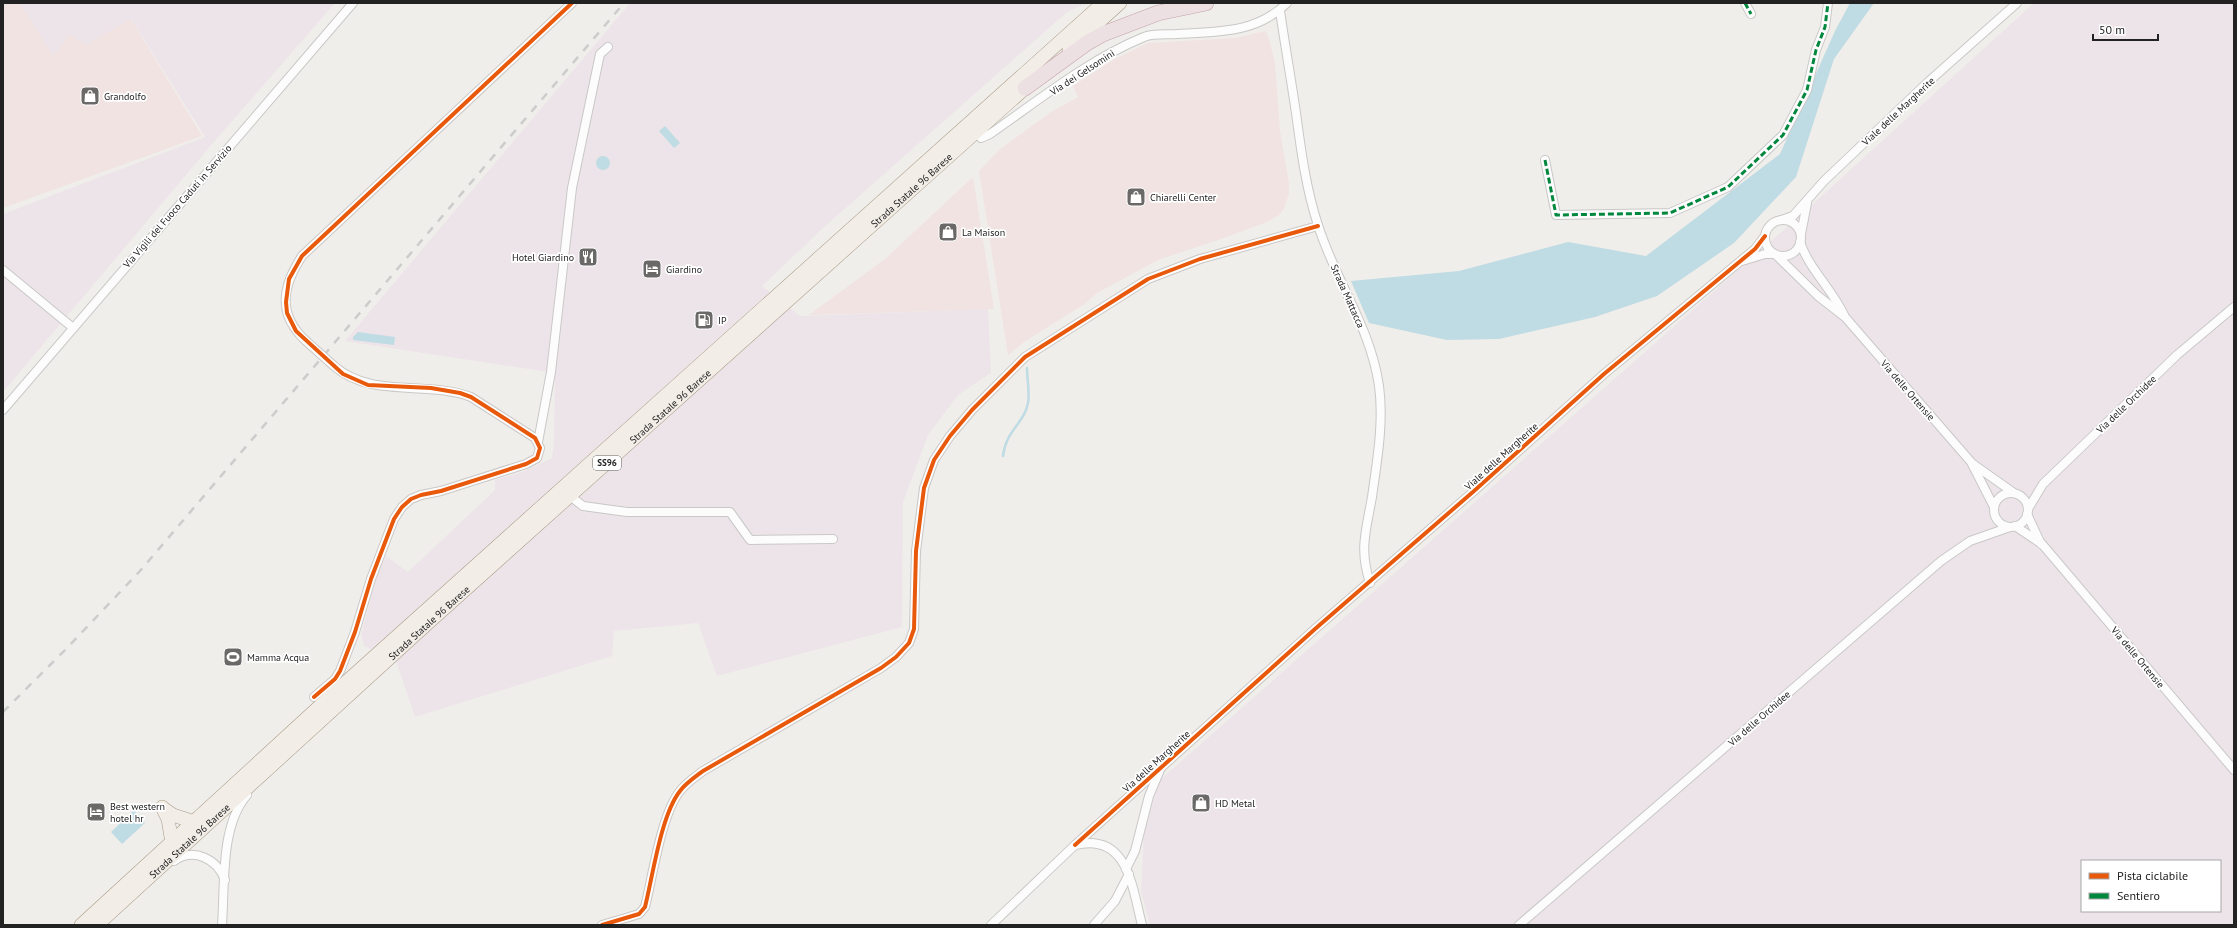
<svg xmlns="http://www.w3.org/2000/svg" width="2237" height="928" viewBox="0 0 2237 928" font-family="'PT Sans',sans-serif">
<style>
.commercial{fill:#f1e3e1}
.industrial{fill:#ede4e9;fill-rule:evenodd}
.water{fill:#bfdbe3}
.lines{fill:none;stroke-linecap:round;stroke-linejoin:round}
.stream{stroke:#bfdbe3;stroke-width:2.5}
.street-casing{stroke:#c9c8c7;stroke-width:10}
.primary-casing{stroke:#a79c86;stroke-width:14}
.highway-casing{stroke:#c5a2ac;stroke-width:16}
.street{stroke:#fdfcfc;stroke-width:8}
.primary{stroke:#f3ede7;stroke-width:13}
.highway{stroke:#ece0e2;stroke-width:15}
.rail{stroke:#ccc;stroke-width:2.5;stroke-dasharray:8 8;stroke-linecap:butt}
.street-bridge-casing{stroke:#c9c8c7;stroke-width:10;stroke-linecap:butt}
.street-bridge{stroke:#fdfcfc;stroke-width:8}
.quiet{stroke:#00873e;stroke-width:3;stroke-dasharray:6 3;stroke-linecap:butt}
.cycleway-casing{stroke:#fff;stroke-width:6}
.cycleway{stroke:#e8590c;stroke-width:4}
.labels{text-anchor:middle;stroke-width:3.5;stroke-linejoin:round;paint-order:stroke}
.shield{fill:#fff;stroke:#646464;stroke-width:1}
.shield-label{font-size:9px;font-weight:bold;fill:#222}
.street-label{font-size:10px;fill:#222;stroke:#fff}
.poi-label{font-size:10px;fill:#222;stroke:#fff;text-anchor:start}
</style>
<rect width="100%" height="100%" fill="#f0eeeb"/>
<g class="commercial">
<polygon points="3,3 20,3 53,56 70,34 86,45 130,18 202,136 3,208"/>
<polygon points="1265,31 1268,35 1275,63 1280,131 1289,183 1289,193 1284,209 1279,215 1267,222 1224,238 1158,260 1097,293 1086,303 1024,342 1008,355 979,171 1000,149 1051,112 1078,97 1073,86 1113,60 1148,43 1235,38"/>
<polygon points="973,177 994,309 809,315 885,259"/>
</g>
<g class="industrial">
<polygon points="20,3 335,3 213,143 3,392 3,214 205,137 131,19 86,45 70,34 53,56"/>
<polygon points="630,3 1087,3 1067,12 822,229 762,286 800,316 988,309 991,373 958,395 928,435 903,502 902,627 717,676 698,623 614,631 612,656 415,717 396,661 364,646 361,635 377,576 386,556 408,572 495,490 495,480 522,472 552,458 554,443 555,373 345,341"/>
<path d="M2034,3h200v922h-1084l-9,-34 3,-59 16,-52 655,-578zM2082,861h138v50h-138z"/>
</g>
<g class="water">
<polygon points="1850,3 1874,3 1834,59 1796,177 1734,243 1657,296 1595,317 1499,339 1447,340 1369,323 1351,281 1459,271 1568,242 1646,256 1780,154 1835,31"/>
<polygon points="665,126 680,143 674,148 659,131"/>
<circle cx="603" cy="163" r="7"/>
<polygon points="358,332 395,337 394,345 353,340 353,337"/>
<polygon points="134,810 145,823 122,844 111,832"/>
</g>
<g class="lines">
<path class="stream" d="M1003,456c3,-26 21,-32 25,-53 2,-10 -1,-24 -1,-35"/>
<defs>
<g id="street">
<polyline points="1745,3 1751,14"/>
<path d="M1280,11c5,34 11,68 16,102 5,37 10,76 22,112 17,55 53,103 61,161 5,36 -2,75 -7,111 -6,34 -13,52 -2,86"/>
<path d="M976,132l5,6 9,-4c49,-34 98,-74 154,-97 9,-4 23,-2 33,-3 41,-2 80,-1 110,-31"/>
<polyline points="1545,160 1556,215 1670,213 1728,187 1783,135 1807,90 1816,50 1825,27 1828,3"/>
<circle cx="1783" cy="238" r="18"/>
<polyline points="1781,220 1793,216 1824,181 1927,83 2017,3"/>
<polyline points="1801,234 1807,203"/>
<path d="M1800,242c9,27 32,47 44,73"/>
<polyline points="1777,256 1818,296 1845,317 1971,462 1994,507"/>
<polyline points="1742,261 1765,254 1773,254"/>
<polyline points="3,270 72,327"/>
<path d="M306,341c-29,-27 -24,-54 -4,-85l270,-253"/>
<polyline points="3,410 353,3"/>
<polyline points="538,442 551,372 572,188 600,54 608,47"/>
<polyline points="1973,464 2014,493"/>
<circle cx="2011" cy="510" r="17"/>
<polyline points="570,496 583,506 627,512 730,512 750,540 833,539"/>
<polyline points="2028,509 2043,484 2177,355 2234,307"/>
<polyline points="2027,514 2041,544"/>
<polyline points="2015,526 2042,544 2234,770"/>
<path d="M314,697l21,-18 5,-8 15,-39 16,-53 23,-60 8,-12 9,-8 10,-4 20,-4 85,-27 11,-6 3,-10 -5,-10 -64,-41c-45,-17 -99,2 -137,-31"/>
<polyline points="1075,845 1315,629 1474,491 1604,374 1755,249 1765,236"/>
<path d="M174,861c20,-14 43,-2 51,19"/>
<polyline points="1126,869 1135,851 1149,796 1160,770"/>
<path d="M222,925c3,-40 -2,-99 25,-130"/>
<path d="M602,925l37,-11 6,-7c8,-32 16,-92 35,-116 6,-8 15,-14 23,-20l178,-103 15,-11 13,-14 5,-14 2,-78 8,-63 10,-28 16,-24 22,-26 53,-53 123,-78 52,-20 118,-33"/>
<path d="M991,925l84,-80c53,-13 57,42 67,80"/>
<polyline points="1094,925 1115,901 1129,874"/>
<polyline points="1519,925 1941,561 1970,541 2010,527"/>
</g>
<g id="primary">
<polyline points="1069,49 1120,3"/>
<polyline points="162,807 168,819 172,843"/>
<polyline points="163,808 173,815 194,822"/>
<polyline points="81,925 346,682 1103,3"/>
<path id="s1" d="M97,925l331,-302 605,-542"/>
</g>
<polyline id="highway" points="1025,88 1087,43 1103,34 1158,13 1206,3"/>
</defs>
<use href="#street" class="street-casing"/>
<use href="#primary" class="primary-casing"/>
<use href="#highway" class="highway-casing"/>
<use href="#street" class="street"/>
<use href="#primary" class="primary"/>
<use href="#highway" class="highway"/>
<polyline class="rail" points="3,712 67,648 140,571 624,3"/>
<defs>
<polyline id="street-bridge" points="306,341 334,366"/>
</defs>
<use href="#street-bridge" class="street-bridge-casing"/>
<use href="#street-bridge" class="street-bridge"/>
<g class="quiet">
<polyline points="1745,3 1751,14"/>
<polyline points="1545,160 1556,215 1670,213 1728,187 1783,135 1807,90 1816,50 1825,27 1828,3"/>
</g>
<defs>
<g id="cycleway">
<polyline points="314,697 335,679 340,671 355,632 371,579 394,519 402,507 411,499 421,495 441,491 526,464 537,458 540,448 535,438 471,397 460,393 431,388 368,385 343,374 296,331 287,313 286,302 289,279 302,256 572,3"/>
<polyline points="1075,845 1315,629 1474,491 1604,374 1755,249 1765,236"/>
<path d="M602,925l37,-11 6,-7c8,-32 16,-92 35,-116 6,-8 15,-14 23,-20l178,-103 15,-11 13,-14 5,-14 2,-78 8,-63 10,-28 16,-24 22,-26 53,-53 123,-78 52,-20 118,-33"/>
</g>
</defs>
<use href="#cycleway" class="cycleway-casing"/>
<use href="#cycleway" class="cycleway"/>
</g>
<defs>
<symbol id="shop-square" viewBox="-11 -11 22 22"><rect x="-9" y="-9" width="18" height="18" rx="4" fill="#6a6968" stroke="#fff"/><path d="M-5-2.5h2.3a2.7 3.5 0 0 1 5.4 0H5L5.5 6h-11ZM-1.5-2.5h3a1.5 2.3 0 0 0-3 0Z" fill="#fff"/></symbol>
<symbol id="restaurant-square" viewBox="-11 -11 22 22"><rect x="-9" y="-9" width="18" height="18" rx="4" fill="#6a6968" stroke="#fff"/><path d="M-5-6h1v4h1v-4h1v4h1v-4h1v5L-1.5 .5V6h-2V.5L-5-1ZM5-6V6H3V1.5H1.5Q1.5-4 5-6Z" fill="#fff"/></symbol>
<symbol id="hotel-square" viewBox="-11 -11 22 22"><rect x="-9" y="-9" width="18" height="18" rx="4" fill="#6a6968" stroke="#fff"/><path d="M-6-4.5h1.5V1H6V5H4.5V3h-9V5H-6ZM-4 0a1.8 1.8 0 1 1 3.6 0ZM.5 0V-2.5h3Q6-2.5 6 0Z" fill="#fff"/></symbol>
<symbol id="fuel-square" viewBox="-11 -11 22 22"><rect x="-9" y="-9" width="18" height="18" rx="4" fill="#6a6968" stroke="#fff"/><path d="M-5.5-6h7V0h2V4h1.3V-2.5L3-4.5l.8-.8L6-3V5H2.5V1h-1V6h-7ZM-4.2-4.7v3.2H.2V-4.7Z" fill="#fff"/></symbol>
<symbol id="stadium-square" viewBox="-11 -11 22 22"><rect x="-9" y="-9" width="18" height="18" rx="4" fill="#6a6968" stroke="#fff"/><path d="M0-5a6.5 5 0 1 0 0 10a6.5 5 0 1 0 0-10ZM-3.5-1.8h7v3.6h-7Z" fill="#fff"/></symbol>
</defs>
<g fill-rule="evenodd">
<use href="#shop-square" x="79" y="85" width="22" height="22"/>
<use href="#shop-square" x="1125" y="186" width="22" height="22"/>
<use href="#shop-square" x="937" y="221" width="22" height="22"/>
<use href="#restaurant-square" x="577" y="246" width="22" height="22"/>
<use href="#hotel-square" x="641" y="258" width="22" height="22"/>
<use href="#fuel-square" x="693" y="309" width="22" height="22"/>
<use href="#stadium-square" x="222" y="646" width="22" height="22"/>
<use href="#shop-square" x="1190" y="792" width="22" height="22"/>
<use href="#hotel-square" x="85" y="801" width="22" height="22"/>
</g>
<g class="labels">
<rect class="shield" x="593" y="456" width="28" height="14" rx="3"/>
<g class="shield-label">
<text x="607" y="466">SS96</text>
</g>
<g class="street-label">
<text transform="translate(1082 72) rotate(-33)" y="4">Via dei Gelsomini</text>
<text transform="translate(1898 111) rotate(-43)" y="4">Viale delle Margherite</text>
<text dy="4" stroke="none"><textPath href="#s1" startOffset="1097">Strada Statale 96 Barese</textPath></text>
<text transform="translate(177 206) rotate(-49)" y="4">Via Vigili del Fuoco Caduti in Servizio</text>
<text transform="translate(1348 296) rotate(66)" y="4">Strada Mattacca</text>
<text transform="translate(1908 390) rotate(49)" y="4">Via delle Ortensie</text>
<text transform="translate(2126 404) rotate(-44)" y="4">Via delle Orchidee</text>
<text dy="4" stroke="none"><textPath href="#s1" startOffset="773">Strada Statale 96 Barese</textPath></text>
<text transform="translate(1501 456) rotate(-42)" y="4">Viale delle Margherite</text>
<text dy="4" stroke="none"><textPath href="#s1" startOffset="449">Strada Statale 96 Barese</textPath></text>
<text transform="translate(2138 657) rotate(50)" y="4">Via delle Ortensie</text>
<text transform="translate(1759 718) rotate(-41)" y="4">Via delle Orchidee</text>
<text transform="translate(1156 761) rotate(-42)" y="4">Via delle Margherite</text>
<text dy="4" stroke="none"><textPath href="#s1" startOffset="125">Strada Statale 96 Barese</textPath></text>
</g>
<g class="poi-label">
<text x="104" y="100">Grandolfo</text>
<text x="1150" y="201">Chiarelli Center</text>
<text x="962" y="236">La Maison</text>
<text x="574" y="261" text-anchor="end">Hotel Giardino</text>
<text x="666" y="273">Giardino</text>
<text x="718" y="324">IP</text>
<text x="247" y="661">Mamma Acqua</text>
<text x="1215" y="807">HD Metal</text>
<text x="110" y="810">Best western<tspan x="110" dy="12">hotel hr</tspan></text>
</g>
</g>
<rect width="2237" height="928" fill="none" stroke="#222222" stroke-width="8"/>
<rect x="2081" y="860" width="140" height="52" fill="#ffffff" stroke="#a7a7a7"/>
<rect x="2089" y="873" width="20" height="6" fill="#e8590c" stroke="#a7a7a7"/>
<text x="2117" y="880" font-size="12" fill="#222222">Pista ciclabile</text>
<rect x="2089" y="893" width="20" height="6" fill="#00873e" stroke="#a7a7a7"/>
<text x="2117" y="900" font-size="12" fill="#222222">Sentiero</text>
<path d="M2093 34v6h65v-6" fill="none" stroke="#222222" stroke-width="2"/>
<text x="2099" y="34" font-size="12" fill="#222222" stroke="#ffffff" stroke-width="3" paint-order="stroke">50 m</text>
</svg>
